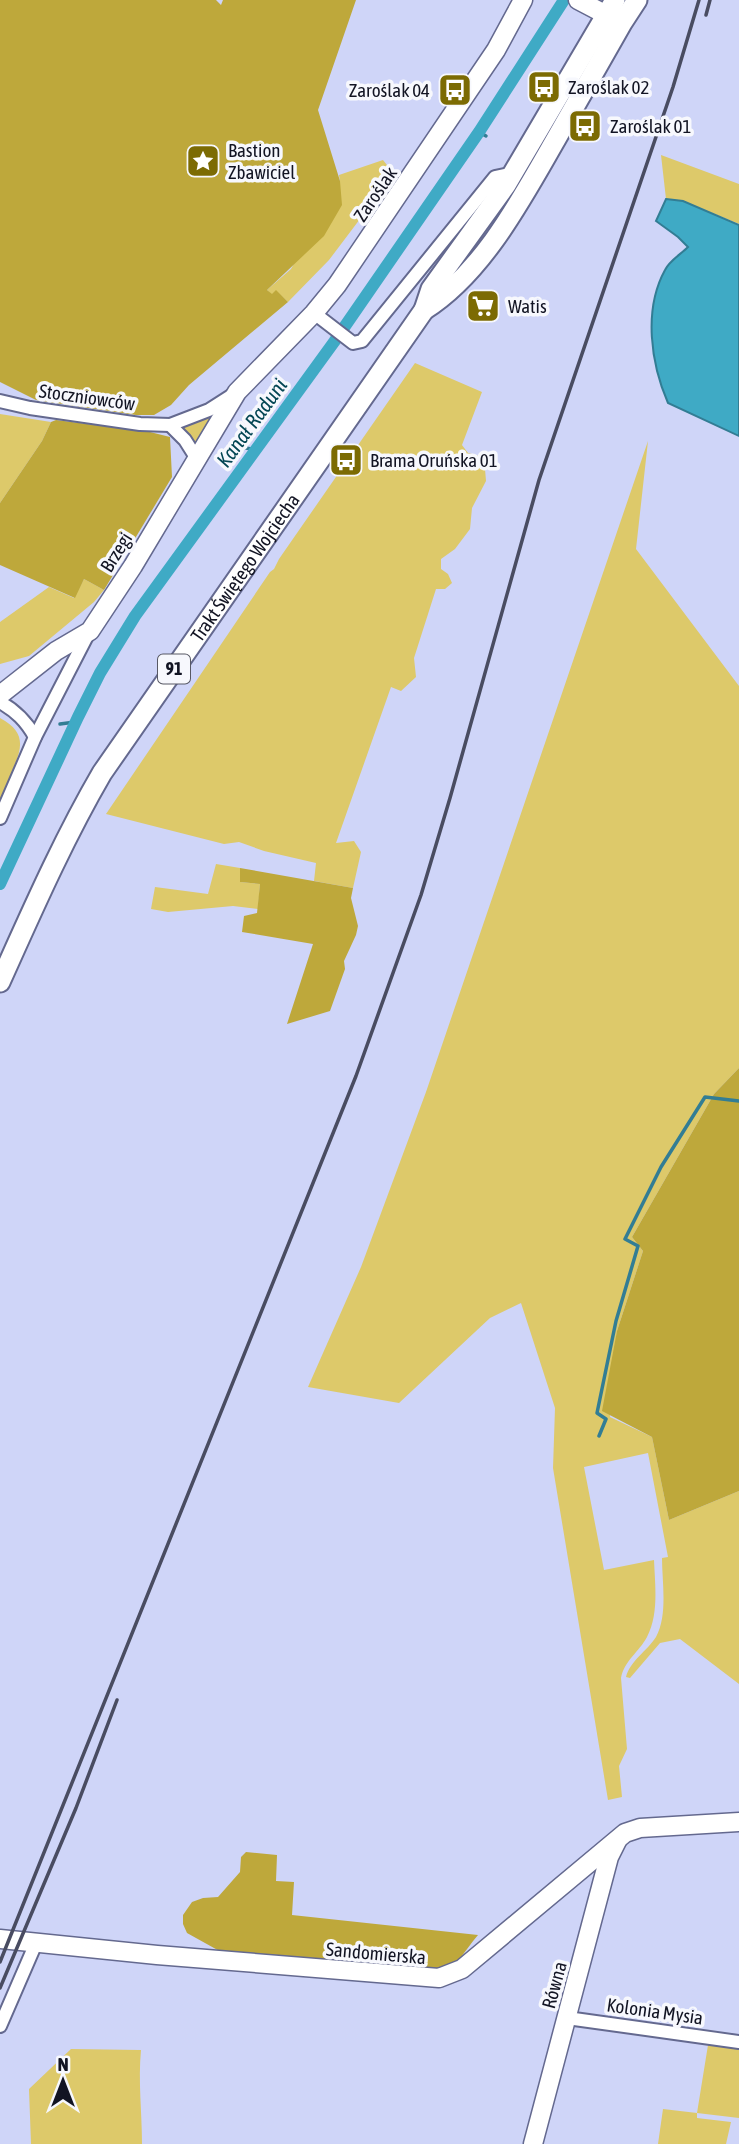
<svg xmlns="http://www.w3.org/2000/svg" width="739" height="2144" viewBox="0 0 739 2144" font-family="'Asap Condensed',sans-serif">
<style>
.green{fill:#ddc96a}
.forest{fill:#bea83b}
.water{fill:#3faac5;stroke:#327d94;stroke-width:2}
.lines{fill:none;stroke-linecap:round;stroke-linejoin:round}
.stream{stroke:#327d94;stroke-width:3.5}
.canal{stroke:#3faac5;stroke-width:12}
.street-casing{stroke:#64698f;stroke-width:16}
.secondary-casing{stroke:#64698f;stroke-width:21}
.primary-casing{stroke:#64698f;stroke-width:23}
.street{stroke:#fff;stroke-width:12}
.secondary{stroke:#fff;stroke-width:18}
.primary{stroke:#fff;stroke-width:19}
.rail{stroke:#494c61;stroke-width:3.5}
.labels{text-anchor:middle;stroke-width:7;stroke-linejoin:round;paint-order:stroke}
.shield{fill:#f7f8fd;stroke:#575864;stroke-width:2}
.shield-label{font-size:18px;font-weight:bold;fill:#121423}
.poi-label{font-size:19px;fill:#121423;stroke:#f7f8fd;text-anchor:start}
.street-label{font-size:19px;fill:#121423;stroke:#f7f8fd}
.water-label{font-size:21px;font-style:italic;fill:#044654;stroke:#f7f8fd}
</style>
<rect width="100%" height="100%" fill="#cfd5f8"/>
<g class="green">
<polygon points="661,155 739,184 739,224 683,201 666,199"/>
<polygon points="383,160 394,174 329,260 288,302 276,291 272,295 267,290 291,269 340,181 339,175"/>
<polygon points="415,363 482,392 462,445 468,453 484,457 486,481 472,508 470,529 455,549 441,559 441,569 448,574 452,583 445,589 436,589 414,658 416,677 401,691 391,687 336,843 354,841 361,852 353,888 314,881 316,863 264,851 239,842 224,844 106,814 270,572 274,569 279,559"/>
<polygon points="0,414 51,422 42,441 0,503"/>
<polygon points="215,414 196,445 181,429 182,426"/>
<path d="M648,441l-12,108 103,137v382l-25,26 -82,143 11,14 -26,80 -7,86 42,20 17,83 70,-29v193l-59,-45 -20,4 -30,35 -4,-1c4,-16 21,-26 30,-40 12,-22 6,-55 6,-79l6,-1 -20,-104 -64,14 20,103 50,-10c1,25 5,54 -7,77 -8,15 -23,24 -26,41l6,71 -8,17 3,31 -14,3 -55,-332 2,-60 -34,-105 -31,15 -91,85 -91,-16 53,-120 65,-175z"/>
<polygon points="84,579 104,590 94,602 29,656 0,664 0,622 49,587 74,598"/>
<path d="M0,718c26,14 23,29 12,53l1,2 -13,29z"/>
<polygon points="216,864 240,868 240,882 260,884 258,909 233,906 168,912 151,909 155,887 208,894"/>
<polygon points="708,2045 739,2049 739,2118 697,2113 697,2118 731,2122 726,2144 658,2144 663,2109 697,2113"/>
<path d="M71,2049l70,1c-3,31 1,62 1,94h-111l-2,-55z"/>
</g>
<g class="forest">
<polygon points="0,0 216,0 221,5 223,0 356,0 318,110 340,181 342,205 324,236 267,290 272,294 276,290 288,302 189,385 171,405 154,415 136,415 36,400 0,382"/>
<polygon points="56,420 150,432 170,437 172,477 104,590 84,579 75,598 0,565 0,503 42,441 51,422"/>
<polygon points="240,868 353,888 351,898 358,926 356,935 344,961 345,969 330,1011 287,1024 313,944 242,932 244,916 257,913 260,884 240,882"/>
<polygon points="739,1068 739,1491 669,1520 652,1437 602,1411 617,1331 643,1251 632,1237 714,1094"/>
<path d="M246,1852l31,3 -1,26 18,1 -2,33 186,20c-7,8 -13,17 -20,26 -14,17 -65,6 -86,4l-10,-16 -8,-2 -7,12 -6,3 -118,-9 -36,-20 -4,-9v-9l9,-13 11,-4 15,-1 22,-25 1,-15z"/>
</g>
<path class="water" d="M666,199l17,2 56,24v211l-71,-33c-17,-39 -25,-93 -3,-133 4,-9 16,-16 23,-23l-10,-10 -22,-16z"/>
<g class="lines">
<g class="stream">
<polyline points="479,132 486,136"/>
<polyline points="234,446 257,450"/>
<polyline points="60,724 75,722"/>
<polyline points="599,1436 606,1419 597,1413 616,1321 638,1246 625,1239 661,1167 705,1097 739,1101"/>
</g>
<polyline class="canal" points="0,884 78,717 100,673 135,616 334,342 479,132 564,0"/>
<defs>
<g id="street">
<polyline points="314,313 353,343 362,341 495,177 514,173"/>
<polyline points="0,401 30,408 140,424 170,425 209,410 234,394"/>
<polyline points="170,425 185,440 197,459"/>
<path d="M0,702c16,9 26,19 35,35"/>
<polyline points="0,818 35,737 88,634"/>
<polyline points="567,2018 739,2042"/>
<polyline points="0,2026 36,1943"/>
</g>
<g id="secondary">
<polyline points="578,0 618,21"/>
<polyline points="0,695 56,651 90,631 133,566 237,392 314,313 337,285 496,50 523,0"/>
<polyline points="0,1939 157,1955 439,1978 462,1969 625,1833 640,1828 739,1822"/>
<polyline points="533,2144 609,1857 617,1841"/>
</g>
<g id="primary">
<path d="M424,310c59,-37 98,-112 132,-171 22,-39 44,-77 66,-116l15,-23"/>
<path id="s1" d="M0,982c32,-71 63,-142 102,-209l322,-463 7,-21 75,-104 109,-185"/>
</g>
</defs>
<use href="#street" class="street-casing"/>
<use href="#secondary" class="secondary-casing"/>
<use href="#primary" class="primary-casing"/>
<use href="#street" class="street"/>
<use href="#secondary" class="secondary"/>
<use href="#primary" class="primary"/>
<g class="rail">
<polyline points="706,15 710,0"/>
<polyline points="0,1962 356,1076 421,895 450,798 539,480 673,87 699,0"/>
<polyline points="0,1988 76,1808 117,1700"/>
</g>
</g>
<defs>
<symbol id="bus-square" viewBox="-11 -11 22 22"><rect x="-9" y="-9" width="18" height="18" rx="4" fill="#7c6b03" stroke="#f7f8fd"/><path d="M-5-6H5V4H4V6H2V4H-2V6H-4V4H-5ZM-3.5-4V0h7V-4ZM-3.5 1.2v1.5H-2V1.2ZM2 1.2v1.5H3.5V1.2Z" fill="#fff"/></symbol>
<symbol id="sight-square" viewBox="-11 -11 22 22"><rect x="-9" y="-9" width="18" height="18" rx="4" fill="#7c6b03" stroke="#f7f8fd"/><path d="M0-6L1.8-2.2L6-1.7L2.9 1.2L3.7 5.4L0 3.3L-3.7 5.4L-2.9 1.2L-6-1.7L-1.8-2.2Z" fill="#fff"/></symbol>
<symbol id="supermarket-square" viewBox="-11 -11 22 22"><rect x="-9" y="-9" width="18" height="18" rx="4" fill="#7c6b03" stroke="#f7f8fd"/><path d="M-6-5.5h2.5l.6 2H6L4.5 2H-2.5L-4.4-4H-6ZM-1.5 3.2a1.3 1.3 0 1 0 .1 0ZM3 3.2a1.3 1.3 0 1 0 .1 0Z" fill="#fff"/></symbol>
</defs>
<g fill-rule="evenodd">
<use href="#bus-square" x="525" y="68" width="38" height="38"/>
<use href="#bus-square" x="436" y="71" width="38" height="38"/>
<use href="#bus-square" x="566" y="107" width="38" height="38"/>
<use href="#sight-square" x="184" y="142" width="38" height="38"/>
<use href="#supermarket-square" x="464" y="287" width="38" height="38"/>
<use href="#bus-square" x="327" y="441" width="38" height="38"/>
</g>
<g class="labels">
<rect class="shield" x="158" y="654.5" width="32" height="29" rx="5"/>
<g class="shield-label">
<text x="174" y="675">91</text>
</g>
<g class="poi-label">
<text x="568" y="94">Zaroślak 02</text>
<text x="430" y="97" text-anchor="end">Zaroślak 04</text>
<text x="610" y="133">Zaroślak 01</text>
<text x="228" y="157">Bastion<tspan x="228" dy="22">Zbawiciel</tspan></text>
<text x="508" y="313">Watis</text>
<text x="370" y="467">Brama Oruńska 01</text>
</g>
<g class="street-label">
<text transform="translate(375 194) rotate(-56)" y="7">Zaroślak</text>
<text transform="translate(87 397) rotate(8)" y="7">Stoczniowców</text>
<text transform="translate(116 552) rotate(-58)" y="7">Brzegi</text>
<text dy="7" stroke="none"><textPath href="#s1" startOffset="483">Trakt Świętego Wojciecha</textPath></text>
<text transform="translate(376 1953) rotate(5)" y="7">Sandomierska</text>
<text transform="translate(554 1985) rotate(-75)" y="7">Równa</text>
<text transform="translate(655 2011) rotate(8)" y="7">Kolonia Mysia</text>
</g>
<g class="water-label">
<text transform="translate(252 423) rotate(-54)" y="7">Kanał Raduni</text>
</g>
</g>
<g transform="translate(63 2081)" stroke="#f7f8fd" stroke-width="5" paint-order="stroke">
<path d="M0-5L12 26L0 18L-12 26Z" fill="#121423"/>
<text y="-10" font-size="19" font-weight="bold" text-anchor="middle" fill="#121423">N</text>
</g>
</svg>
